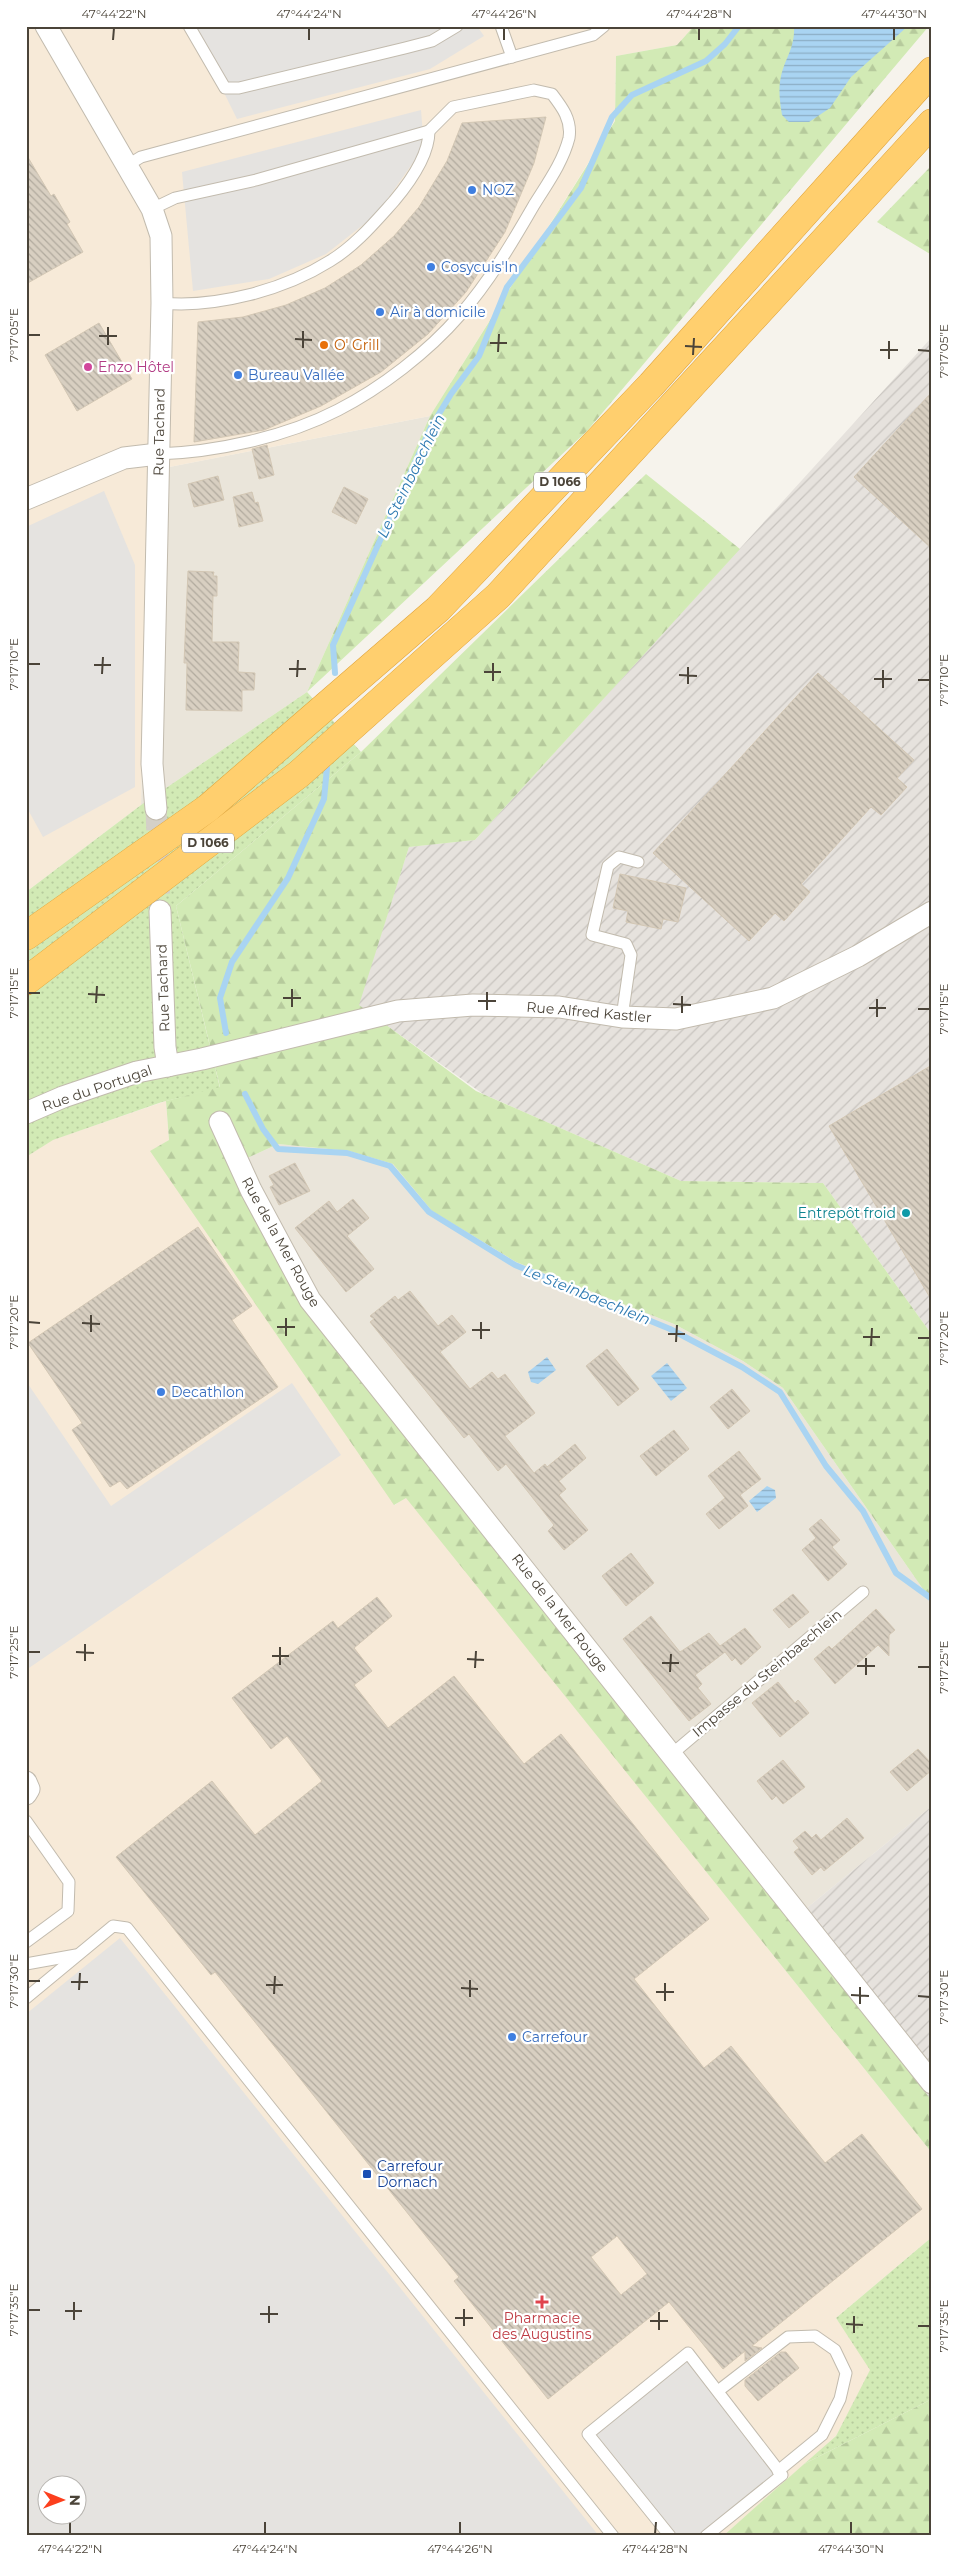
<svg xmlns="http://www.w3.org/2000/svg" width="958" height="2562" viewBox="0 0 958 2562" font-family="Montserrat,sans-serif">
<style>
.residential{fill:#eae5da}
.commercial{fill:#f7ead8;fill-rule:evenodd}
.industrial{fill:url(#industrial-furrows)}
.grass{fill:url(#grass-dots)}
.forest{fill:url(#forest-firs)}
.parking{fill:#e5e3e0;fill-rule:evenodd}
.water{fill:url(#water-rules)}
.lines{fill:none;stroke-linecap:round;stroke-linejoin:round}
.stream{stroke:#a9d4f2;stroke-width:6}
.building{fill:url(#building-back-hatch);stroke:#d3c7b4;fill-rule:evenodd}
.street-tunnel{stroke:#d4d0c8;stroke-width:21;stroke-dasharray:21 11;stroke-linecap:butt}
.lane-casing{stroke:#c2bbae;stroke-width:13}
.street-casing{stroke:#c2bbae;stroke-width:23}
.highway-casing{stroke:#e0a43c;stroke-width:29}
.lane{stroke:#fff;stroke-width:11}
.street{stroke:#fff;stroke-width:21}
.highway{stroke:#ffcf6e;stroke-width:28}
.ticks{fill:none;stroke:#4b4439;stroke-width:2}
.shop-dot{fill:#3f7fe0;stroke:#fff;stroke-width:2}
.food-dot{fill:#e8710a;stroke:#fff;stroke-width:2}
.hotel-dot{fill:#d1479c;stroke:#fff;stroke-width:2}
.culture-dot{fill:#0f9aa8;stroke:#fff;stroke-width:2}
.transit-dot{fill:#1a4fb4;stroke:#fff;stroke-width:2}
.health-dot{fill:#e0444e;stroke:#fff;stroke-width:2}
.labels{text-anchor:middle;stroke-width:4.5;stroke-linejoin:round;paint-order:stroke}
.shield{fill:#fff;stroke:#817c74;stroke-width:1}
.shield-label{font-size:12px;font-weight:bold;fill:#4b4439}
.shop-label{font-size:14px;fill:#366cbe;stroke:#fff;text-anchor:start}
.food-label{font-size:14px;fill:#c56008;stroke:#fff;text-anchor:start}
.hotel-label{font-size:14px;fill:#b23c85;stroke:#fff;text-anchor:start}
.street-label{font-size:14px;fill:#4b4439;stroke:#fff}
.culture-label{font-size:14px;fill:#0d838f;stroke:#fff;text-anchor:end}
.transit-label{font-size:14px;fill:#164399;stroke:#fff;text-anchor:start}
.health-label{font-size:14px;fill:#be3a42;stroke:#fff}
.water-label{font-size:15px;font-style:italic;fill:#2e7ab2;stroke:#fff}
.neatline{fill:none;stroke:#4b4439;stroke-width:2}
.ticks-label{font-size:12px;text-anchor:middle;fill:#4b4439}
</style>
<defs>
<pattern id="industrial-furrows" width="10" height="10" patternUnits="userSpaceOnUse" patternTransform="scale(1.25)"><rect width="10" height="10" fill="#e6e2dd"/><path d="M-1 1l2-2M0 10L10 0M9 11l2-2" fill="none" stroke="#c7c3be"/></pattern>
<pattern id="grass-dots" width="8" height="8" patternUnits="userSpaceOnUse" patternTransform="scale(1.25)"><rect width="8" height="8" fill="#d2eab5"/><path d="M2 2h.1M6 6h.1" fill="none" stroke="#b6ca9c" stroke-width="1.8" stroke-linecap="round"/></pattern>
<pattern id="forest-firs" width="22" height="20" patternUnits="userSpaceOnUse" patternTransform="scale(1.25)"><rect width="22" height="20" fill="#d2eab5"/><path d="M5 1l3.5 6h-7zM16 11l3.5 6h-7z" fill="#b6ca9c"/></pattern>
<pattern id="water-rules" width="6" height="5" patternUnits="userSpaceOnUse" patternTransform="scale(1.25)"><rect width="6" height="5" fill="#a9d4f2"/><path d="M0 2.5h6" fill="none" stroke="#8caec5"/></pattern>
<pattern id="building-back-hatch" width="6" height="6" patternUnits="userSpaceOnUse" patternTransform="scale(1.25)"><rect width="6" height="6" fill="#d8cfc1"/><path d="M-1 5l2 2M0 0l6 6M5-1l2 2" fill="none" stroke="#b1aa9e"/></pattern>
</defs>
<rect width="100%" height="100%" fill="#f6f3ec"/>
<g class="residential">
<polygon points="430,416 307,692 141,805 149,471"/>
<polygon points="278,1144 349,1151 393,1164 432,1211 516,1262 674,1324 743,1361 783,1388 932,1602 932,1806 792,1920 305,1307 230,1166"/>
</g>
<g class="commercial">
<polygon points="26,26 694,26 677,45 616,56 615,120 430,416 149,471 141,805 26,892"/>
<path d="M166,1101l3,39 -18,11 244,354 11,-8 526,656v84l-96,81 35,51 -35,67 -113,100h-697v-1379l26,-17zM48,2484h30v30h-30z"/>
</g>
<g class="industrial">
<polygon points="932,337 932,1335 823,1183 681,1181 483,1094 358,1005 409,847 475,840"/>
<polygon points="932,1806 932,2101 792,1920"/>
</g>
<g class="grass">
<polygon points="307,692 361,752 176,906 220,1088 162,1102 53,1140 26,1157 26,892 141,805"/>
<polygon points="932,2237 932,2399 804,2464 836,2436 870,2370 836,2318"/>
</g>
<g class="forest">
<polygon points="694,26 929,26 587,431 307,692 430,416 615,121 616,56 677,45"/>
<polygon points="932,165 932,252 930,254 877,222"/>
<polygon points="646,474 740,549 475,840 409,847 359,1005 476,1091 681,1181 823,1183 932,1335 932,1602 783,1388 743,1361 674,1324 516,1262 432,1211 393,1164 349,1151 278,1144 230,1166 305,1307 792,1920 932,2101 932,2153 406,1498 394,1505 150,1151 169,1140 166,1101 220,1087 176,906 361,752"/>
<polygon points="932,2399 932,2536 723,2536 804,2464"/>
</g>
<g class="parking">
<polygon points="191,26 477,26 484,36 430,69 237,119"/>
<polygon points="421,110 424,147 377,214 326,254 269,279 193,291 182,172"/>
<polygon points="104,491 135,565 135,787 43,837 26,806 26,527"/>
<polygon points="26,1381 111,1506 292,1383 341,1455 26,1670"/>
<path d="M120,1938l479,598h-573v-522zM78,2484v30h-30v-30z"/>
<polygon points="688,2353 782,2475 706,2536 670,2536 588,2434"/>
</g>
<g class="water">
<path d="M794,26h114l-57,51 -21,31 -21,14h-20l-7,-7c-2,-13 -4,-26 -1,-39 5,-20 14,-28 13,-50z"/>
<polygon points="547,1357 556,1370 538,1384 531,1382 528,1372"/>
<polygon points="667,1363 687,1388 671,1401 651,1376"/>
<polygon points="767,1486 775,1490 776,1498 757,1512 749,1501"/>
</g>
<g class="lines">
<g class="stream">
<polyline points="335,673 333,645 431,427 451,394 479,356 507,287 581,188 612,117 632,95 706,61 725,44 739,26"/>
<polyline points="226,1033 220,998 232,962 288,878 324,799 327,768"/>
<polyline points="245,1094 263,1129 278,1149 347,1153 390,1166 429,1212 515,1265 670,1329 742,1367 780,1392 826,1466 863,1511 896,1573 932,1599"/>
</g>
</g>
<g class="building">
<polygon points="546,117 534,163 505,232 466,292 428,334 381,372 321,406 264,430 194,442 198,322 243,317 286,305 325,288 361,265 394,236 419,207 447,161 462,123"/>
<polygon points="26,154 51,196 54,194 70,222 67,224 83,252 26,284"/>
<polygon points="99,323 132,379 77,411 45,355"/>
<polygon points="932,392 932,549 854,477"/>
<polygon points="267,445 274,475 259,479 252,449"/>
<polygon points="218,476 224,500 194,507 188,484"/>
<polygon points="344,487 368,499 356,524 332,512"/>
<polygon points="252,492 255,503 258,502 263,521 239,527 233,497"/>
<polygon points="188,571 214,572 213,576 217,576 217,596 213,596 212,642 239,642 238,672 255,673 254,690 242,690 242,711 186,710 187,663 184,663"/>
<polygon points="818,673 914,760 897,778 907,787 881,815 871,807 801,884 810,892 784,921 775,913 749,941 653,853"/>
<polygon points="620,874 686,888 678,922 663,919 661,929 626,922 628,911 613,908"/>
<polygon points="932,1065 932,1301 829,1126"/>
<polygon points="295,1163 310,1191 279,1205 270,1187 274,1185 269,1176"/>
<polygon points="353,1199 369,1218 347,1236 374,1269 346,1292 295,1228 329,1201 337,1212"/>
<polygon points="198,1227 252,1306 232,1320 278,1387 127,1489 120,1481 110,1487 72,1430 82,1423 28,1343"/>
<polygon points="410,1291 438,1326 452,1315 466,1332 440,1352 470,1389 492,1372 498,1379 505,1374 535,1413 505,1436 534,1473 545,1464 547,1467 575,1444 586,1458 559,1481 566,1489 559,1495 588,1530 564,1550 548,1531 554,1525 506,1464 498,1471 469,1434 464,1438 370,1322 374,1319 370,1316 395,1296 398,1300"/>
<polygon points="607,1349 639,1389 618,1406 586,1366"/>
<polygon points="732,1389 750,1411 728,1429 710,1407"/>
<polygon points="674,1430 689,1449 656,1476 640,1456"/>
<polygon points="739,1451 761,1479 740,1495 748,1506 719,1529 706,1514 725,1498 708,1476"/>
<polygon points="821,1519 840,1540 832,1547 847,1564 828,1581 802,1550 816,1538 809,1529"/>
<polygon points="631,1553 654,1583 626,1606 602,1576"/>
<polygon points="793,1594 809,1612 789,1628 773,1610"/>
<path d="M377,1597l15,19 -38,32 18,23 -18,14 34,43 66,-52 70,88 37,-30 148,185 -75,60 70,89 27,-22 94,117 37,-29 60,75 -170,137 10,2 -17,13v-10l-22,18 -54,-67 -121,97 -94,-118 5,-4 -26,-32 -218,-273 -4,3 -95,-118 96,-76 43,54 67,-54 -35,-45 -16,13 -39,-51 101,-77 5,7zM617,2236l30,38 -26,21 -30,-38z"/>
<polygon points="876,1609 895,1630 889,1635 889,1656 878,1645 835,1684 814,1659 829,1646 832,1649"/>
<polygon points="651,1616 680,1652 709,1633 720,1646 745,1628 761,1647 741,1665 735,1658 732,1661 725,1652 695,1675 702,1684 698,1688 711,1704 689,1721 623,1639"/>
<polygon points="778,1682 795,1703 798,1700 809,1713 780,1737 752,1703"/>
<polygon points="918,1749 932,1764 932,1770 907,1791 890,1772"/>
<polygon points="783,1760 805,1787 783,1804 776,1796 772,1800 757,1781"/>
<polygon points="847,1818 864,1838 824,1871 821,1867 812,1875 794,1852 799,1848 793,1841 805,1831 812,1838 816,1834 821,1840"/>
<polygon points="781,2352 786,2352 799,2368 758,2401 745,2386 745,2380"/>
</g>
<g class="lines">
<polyline class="street-tunnel" points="156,809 160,911"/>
<defs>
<g id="lane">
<polyline points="189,26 225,88 239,88 405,48 432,41 457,26"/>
<polyline points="501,26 512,57"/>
<polyline points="126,166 141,157 593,35 604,26"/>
<path d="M152,209l23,-11 81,-18 173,-49c0,25 -19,51 -35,70 -19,21 -39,45 -64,60 -46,29 -114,47 -168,42"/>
<path d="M158,454c58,-2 128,-17 180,-44 43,-22 90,-58 122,-95 29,-33 52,-72 74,-110 13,-21 29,-43 35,-67 3,-18 -7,-31 -17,-44l-18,-4 -81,17 -24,24"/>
<polyline points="622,1017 631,955 626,944 592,935 608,866 619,857 638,862"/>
<polyline points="672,1754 863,1592"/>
<polyline points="26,1821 69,1882 68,1911 26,1942"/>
<polyline points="26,1964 76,1955"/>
<polyline points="26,1998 113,1926 127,1928 613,2536"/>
<polyline points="718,2391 788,2337 815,2336 835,2350 846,2373 840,2399 822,2435 778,2471"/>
<polyline points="670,2536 588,2434 688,2353 782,2475 706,2536"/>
</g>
<g id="street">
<polyline points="46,26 152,209 161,236 162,303 152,764 156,809"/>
<polyline points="26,499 124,458 158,454"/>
<polyline points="160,911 165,1047 168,1066"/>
<polyline points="26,1113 63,1097 137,1072 202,1059 398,1011 473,1005 559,1007 622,1017 676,1019 773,998 858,956 932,912"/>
<polyline points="220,1122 251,1190 310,1300 932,2083"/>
<polyline points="26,1782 29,1789 26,1794"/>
</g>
<g id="highway">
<polyline points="26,936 208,808 438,609 651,385 932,71"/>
<polyline points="26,981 299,774 498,596 932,123"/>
</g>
</defs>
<use href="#lane" class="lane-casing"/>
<use href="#street" class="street-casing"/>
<use href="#highway" class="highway-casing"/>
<use href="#lane" class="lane"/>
<use href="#street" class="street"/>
<use href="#highway" class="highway"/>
</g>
<path class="ticks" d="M113,40l1,-12M309,40v-12M504,40v-12M699,40v-12M894,40v-12M28,335h12M99,336h18M295,339l17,1M490,343h17M108,345v-18M685,346l17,1M303,348v-17M880,350h18M918,350l12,1M498,352l1,-18M693,355l1,-17M889,359v-18M28,664h12M94,665h17M289,669h17M484,672h17M102,674l1,-17M679,675l18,1M297,677l1,-17M874,679h18M918,680h12M493,681v-18M688,684v-17M883,688v-18M28,993h12M88,994l17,1M283,998h18M478,1001h18M96,1003l1,-17M673,1004l18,1M292,1007v-18M869,1008h17M918,1009h12M487,1010v-18M682,1013v-17M877,1017v-18M28,1322l12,1M82,1323l18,1M277,1327h18M472,1330h18M91,1332v-17M668,1334h17M286,1336v-18M863,1337h17M918,1338h12M481,1339v-17M676,1342l1,-17M871,1346l1,-18M28,1652h12M76,1652l18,1M272,1656h17M467,1659l17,1M85,1661v-17M662,1663h17M280,1665v-18M857,1666h18M918,1667h12M475,1668l1,-17M670,1672l1,-18M866,1675v-17M28,1981h12M71,1982h17M266,1985h17M461,1988l17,1M79,1990l1,-17M656,1992h18M274,1994l1,-18M851,1995l18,1M918,1996l12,1M470,1997v-17M665,2001v-18M860,2004v-17M28,2310h12M65,2311h17M260,2314h18M455,2318h18M74,2320v-18M650,2321h18M269,2323v-17M846,2324l17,1M464,2326v-17M918,2326h12M659,2330v-18M854,2333v-17M70,2534v-12M265,2534v-12M460,2534v-12M655,2534l1,-12M851,2534v-12"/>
<g class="shop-dot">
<circle cx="472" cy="190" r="5"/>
<circle cx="431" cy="267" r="5"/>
<circle cx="380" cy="312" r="5"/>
<circle cx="238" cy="375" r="5"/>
<circle cx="161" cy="1392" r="5"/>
<circle cx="512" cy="2037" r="5"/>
</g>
<circle class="food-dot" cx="324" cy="345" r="5"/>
<circle class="hotel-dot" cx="88" cy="367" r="5"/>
<circle class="culture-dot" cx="906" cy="1213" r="5"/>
<rect class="transit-dot" x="362" y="2169" width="10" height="10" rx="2.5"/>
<path class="health-dot" d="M539.5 2294.5h5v5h5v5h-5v5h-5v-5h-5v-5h5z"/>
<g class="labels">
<g class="shield">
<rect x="534" y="472.5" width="52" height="19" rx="4"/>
<rect x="182" y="833.5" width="52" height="19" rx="4"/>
</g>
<g class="shield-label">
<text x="560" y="486">D 1066</text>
<text x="208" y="847">D 1066</text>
</g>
<g class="shop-label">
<text x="482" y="195">NOZ</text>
<text x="441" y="272">Cosycuis'In</text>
<text x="390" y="317">Air à domicile</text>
<text x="248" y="380">Bureau Vallée</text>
<text x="171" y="1397">Decathlon</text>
<text x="522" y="2042">Carrefour</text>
</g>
<g class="food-label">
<text x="334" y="350">O' Grill</text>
</g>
<g class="hotel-label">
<text x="98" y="372">Enzo Hôtel</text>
</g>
<g class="street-label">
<text transform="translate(159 432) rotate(-89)" y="5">Rue Tachard</text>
<text transform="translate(163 988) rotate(-92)" y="5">Rue Tachard</text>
<text transform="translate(589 1012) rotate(5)" y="5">Rue Alfred Kastler</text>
<text transform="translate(97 1088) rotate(-19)" y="5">Rue du Portugal</text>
<text transform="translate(281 1242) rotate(61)" y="5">Rue de la Mer Rouge</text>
<text transform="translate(560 1613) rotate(52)" y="5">Rue de la Mer Rouge</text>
<text transform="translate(767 1673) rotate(-40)" y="5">Impasse du Steinbaechlein</text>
</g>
<g class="culture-label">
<text x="896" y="1218">Entrepôt froid</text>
</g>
<g class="transit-label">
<text x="377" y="2171">Carrefour<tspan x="377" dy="16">Dornach</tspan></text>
</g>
<g class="health-label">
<text x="542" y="2323">Pharmacie<tspan x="542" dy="16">des Augustins</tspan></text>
</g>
<g class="water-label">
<text transform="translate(411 476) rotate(-64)" y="5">Le Steinbaechlein</text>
<text transform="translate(587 1295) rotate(22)" y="5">Le Steinbaechlein</text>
</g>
</g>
<rect width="958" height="2562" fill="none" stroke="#ffffff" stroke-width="55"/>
<g transform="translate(62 2500) rotate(91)"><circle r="24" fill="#ffffff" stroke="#b7b4b0"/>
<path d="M0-4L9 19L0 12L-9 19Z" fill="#fc3f1d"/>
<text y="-8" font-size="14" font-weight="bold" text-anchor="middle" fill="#4b4439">N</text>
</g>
<rect x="28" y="28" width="902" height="2506" class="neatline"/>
<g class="ticks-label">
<text x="114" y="18">47°44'22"N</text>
<text x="309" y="18">47°44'24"N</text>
<text x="504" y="18">47°44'26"N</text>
<text x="699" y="18">47°44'28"N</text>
<text x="894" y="18">47°44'30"N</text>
<text transform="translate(14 335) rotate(-90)" y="4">7°17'05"E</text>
<text transform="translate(944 351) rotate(-90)" y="4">7°17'05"E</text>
<text transform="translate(14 664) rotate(-90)" y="4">7°17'10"E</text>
<text transform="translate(944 680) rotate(-90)" y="4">7°17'10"E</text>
<text transform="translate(14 993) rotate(-90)" y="4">7°17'15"E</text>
<text transform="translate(944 1009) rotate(-90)" y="4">7°17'15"E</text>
<text transform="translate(14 1322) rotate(-90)" y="4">7°17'20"E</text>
<text transform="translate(944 1338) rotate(-90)" y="4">7°17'20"E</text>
<text transform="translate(14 1652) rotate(-90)" y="4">7°17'25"E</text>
<text transform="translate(944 1667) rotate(-90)" y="4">7°17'25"E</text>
<text transform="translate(14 1981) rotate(-90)" y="4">7°17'30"E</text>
<text transform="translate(944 1997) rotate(-90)" y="4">7°17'30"E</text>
<text transform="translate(14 2310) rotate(-90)" y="4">7°17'35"E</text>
<text transform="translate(944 2326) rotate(-90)" y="4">7°17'35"E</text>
<text x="70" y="2553">47°44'22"N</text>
<text x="265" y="2553">47°44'24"N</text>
<text x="460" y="2553">47°44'26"N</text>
<text x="655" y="2553">47°44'28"N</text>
<text x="851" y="2553">47°44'30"N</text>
</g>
</svg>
